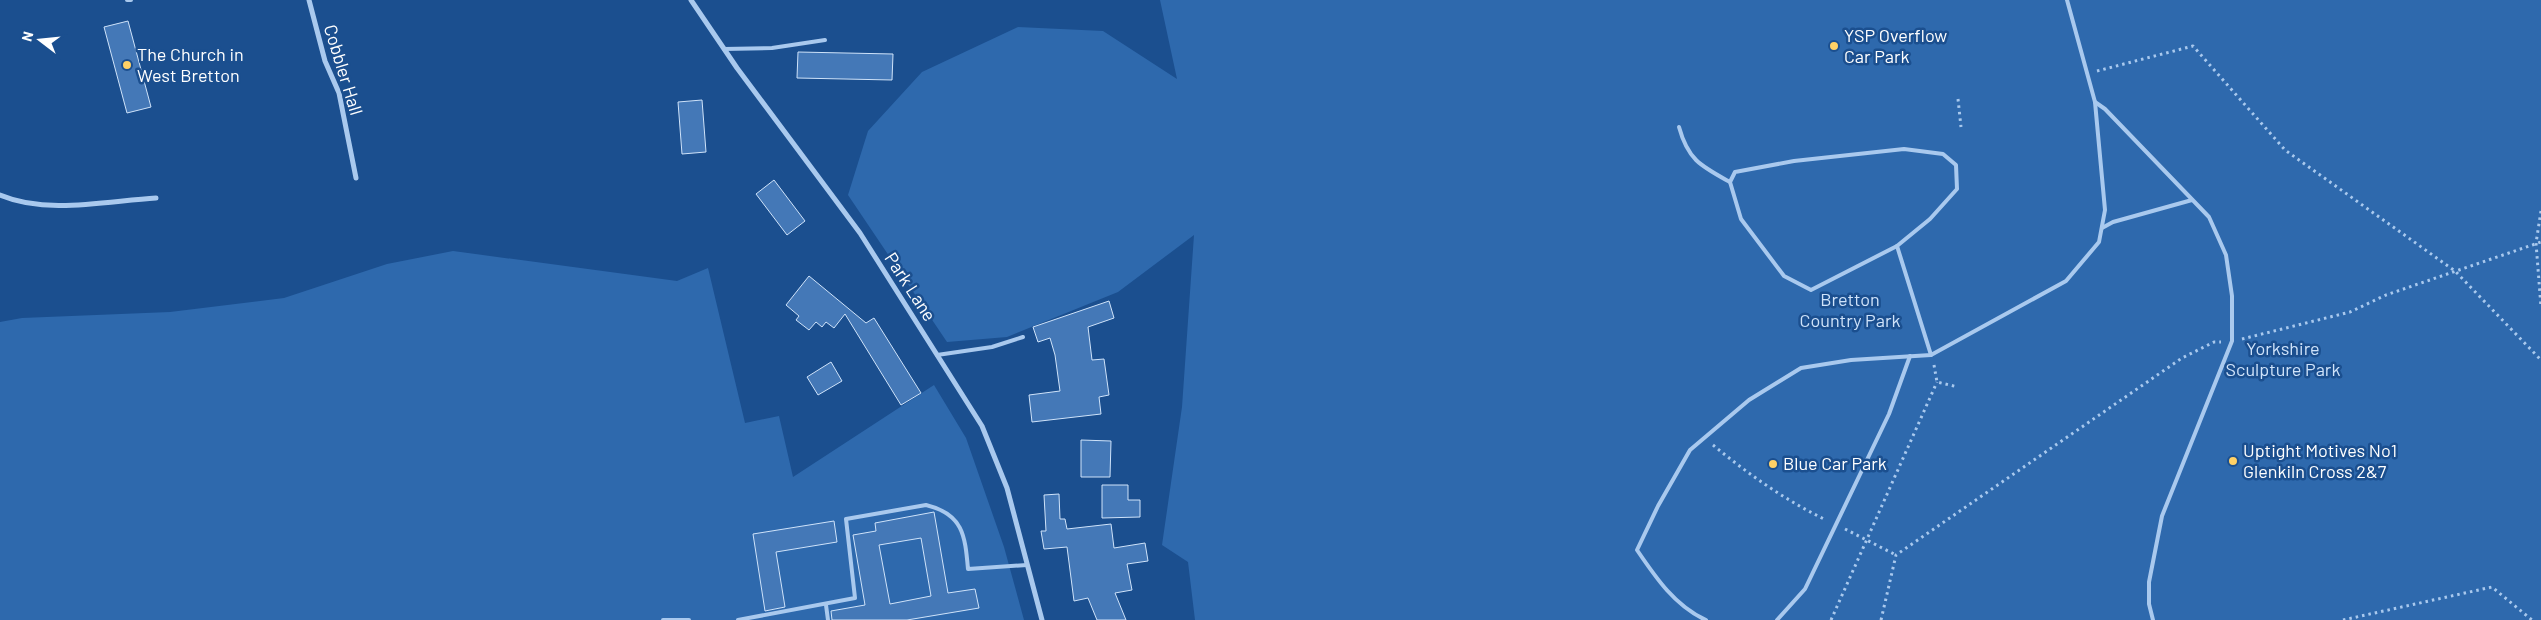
<svg xmlns="http://www.w3.org/2000/svg" width="2541" height="620" viewBox="0 0 2541 620" font-family="Barlow,sans-serif">
<style>
.green{fill:#2e69ad}
.building{fill:#4478b7;stroke:#cfe3fa;fill-rule:evenodd}
.lines{fill:none;stroke-linecap:round;stroke-linejoin:round}
.path{stroke:#a9c9ee;stroke-width:3;stroke-dasharray:2.5 4;stroke-linecap:butt}
.service{stroke:#a9c9ee;stroke-width:4}
.minor{stroke:#a9c9ee;stroke-width:5}
.poi-dot{fill:#ffd166;stroke:#1b4f8f;stroke-width:2}
.labels{text-anchor:middle;stroke-width:5;stroke-linejoin:round;paint-order:stroke}
.poi-label{font-size:18px;fill:#fff;stroke:#1b4f8f;text-anchor:start}
.street-label{font-size:18px;fill:#fff;stroke:#1b4f8f}
.park-label{font-size:18px;fill:#cfe3fa;stroke:#1b4f8f}
</style>
<rect width="100%" height="100%" fill="#1b4f8f"/>
<g class="green">
<polygon points="1160,0 2541,0 2541,620 1195,620 1188,562 1162,545 1182,407 1194,235 1118,292 1007,337 947,342 848,195 868,131 922,72 1018,27 1103,31 1177,79"/>
<polygon points="453,251 677,281 708,268 745,423 779,416 793,477 934,385 966,438 1004,547 1024,620 0,620 0,322 22,318 170,312 284,298 387,264"/>
</g>
<g class="building">
<polygon points="128,21 151,107 127,113 104,27"/>
<polygon points="798,52 893,54 892,80 797,78"/>
<polygon points="702,100 706,152 682,154 678,102"/>
<polygon points="774,180 805,221 787,235 756,194"/>
<polygon points="809,276 866,323 874,318 921,393 901,405 845,314 834,328 826,322 822,327 816,322 809,330 796,320 799,316 786,305"/>
<polygon points="1109,301 1114,318 1088,327 1092,360 1104,359 1109,395 1099,397 1101,414 1032,422 1029,395 1060,391 1055,355 1050,338 1038,342 1033,327"/>
<polygon points="831,362 842,381 818,395 807,377"/>
<polygon points="1081,440 1111,441 1110,477 1081,477"/>
<polygon points="1102,485 1128,485 1128,500 1140,500 1140,517 1102,518"/>
<polygon points="1059,494 1060,519 1065,519 1067,529 1111,524 1114,548 1145,543 1148,561 1127,564 1132,590 1115,593 1126,620 1097,620 1088,598 1074,601 1067,547 1044,549 1041,531 1046,531 1044,495"/>
<path d="M934,512l14,81 27,-4 4,19 -72,12h-75l-1,-9 34,-6 -12,-70 23,-4 -1,-8zM921,538l10,58 -41,8 -11,-59z"/>
<polygon points="834,521 837,542 776,552 785,607 765,611 753,534"/>
</g>
<g class="lines">
<g class="path">
<polyline points="2097,71 2193,46 2285,150 2455,271 2541,360"/>
<polyline points="1958,99 1961,127"/>
<polyline points="2541,211 2536,243 2541,307"/>
<polyline points="2242,339 2350,312 2386,295 2541,242"/>
<polyline points="1934,365 1937,382 1958,387"/>
<path d="M1713,445c35,29 72,55 113,75"/>
<polyline points="1845,529 1896,555"/>
<polyline points="1831,620 1937,382"/>
<polyline points="1881,620 1896,555 2182,358 2214,342 2221,342"/>
<polyline points="2343,620 2492,587 2532,620"/>
</g>
<g class="service">
<polyline points="127,0 131,0"/>
<polyline points="724,49 772,48 825,40"/>
<polyline points="2095,102 2105,109 2209,217 2226,255 2232,296 2232,341 2162,516 2149,582 2149,604 2153,620"/>
<path d="M1679,127c9,33 22,39 51,55"/>
<polygon points="1904,149 1943,154 1956,165 1957,189 1930,219 1897,246 1811,290 1784,276 1741,219 1730,182 1735,172 1794,161"/>
<polyline points="2102,228 2113,222 2192,200"/>
<polyline points="1897,246 1931,355"/>
<polyline points="937,355 992,347 1023,337"/>
<polyline points="826,605 828,620"/>
<polyline points="663,620 689,620"/>
<path d="M738,620l117,-22 -9,-79 80,-14c37,9 39,30 42,64l59,-4"/>
<path d="M1706,620c-31,-14 -50,-42 -69,-70l21,-44 32,-56 59,-50 52,-32 50,-8 80,-5 135,-74 33,-39 6,-32 -10,-108 -28,-102"/>
<polyline points="1777,620 1805,589 1889,414 1910,356"/>
</g>
<g class="minor">
<polyline points="309,0 325,61 339,93 356,178"/>
<polyline points="691,0 737,68 860,233 982,426 1007,488 1042,620"/>
<path d="M0,195c47,20 107,6 156,3"/>
</g>
</g>
<g class="poi-dot">
<circle cx="1834" cy="46" r="5"/>
<circle cx="127" cy="65" r="5"/>
<circle cx="2233" cy="461" r="5"/>
<circle cx="1773" cy="464" r="5"/>
</g>
<g class="labels">
<g class="poi-label">
<text x="1844" y="42">YSP Overflow<tspan x="1844" dy="21">Car Park</tspan></text>
<text x="137" y="61">The Church in<tspan x="137" dy="21">West Bretton</tspan></text>
<text x="2243" y="457">Uptight Motives No1<tspan x="2243" dy="21">Glenkiln Cross 2&amp;7</tspan></text>
<text x="1783" y="470">Blue Car Park</text>
</g>
<g class="street-label">
<text transform="translate(343 70) rotate(73)" y="6">Cobbler Hall</text>
<text transform="translate(910 287) rotate(57)" y="6">Park Lane</text>
</g>
<g class="park-label">
<text x="1850" y="306">Bretton<tspan x="1850" dy="21">Country Park</tspan></text>
<text x="2283" y="355">Yorkshire<tspan x="2283" dy="21">Sculpture Park</tspan></text>
</g>
</g>
<g transform="translate(40 40) rotate(286)" stroke="#1b4f8f" stroke-width="4" paint-order="stroke">
<path d="M0-4L9 19L0 12L-9 19Z" fill="#ffffff"/>
<text y="-8" font-size="14" font-weight="bold" text-anchor="middle" fill="#ffffff">N</text>
</g>
</svg>
